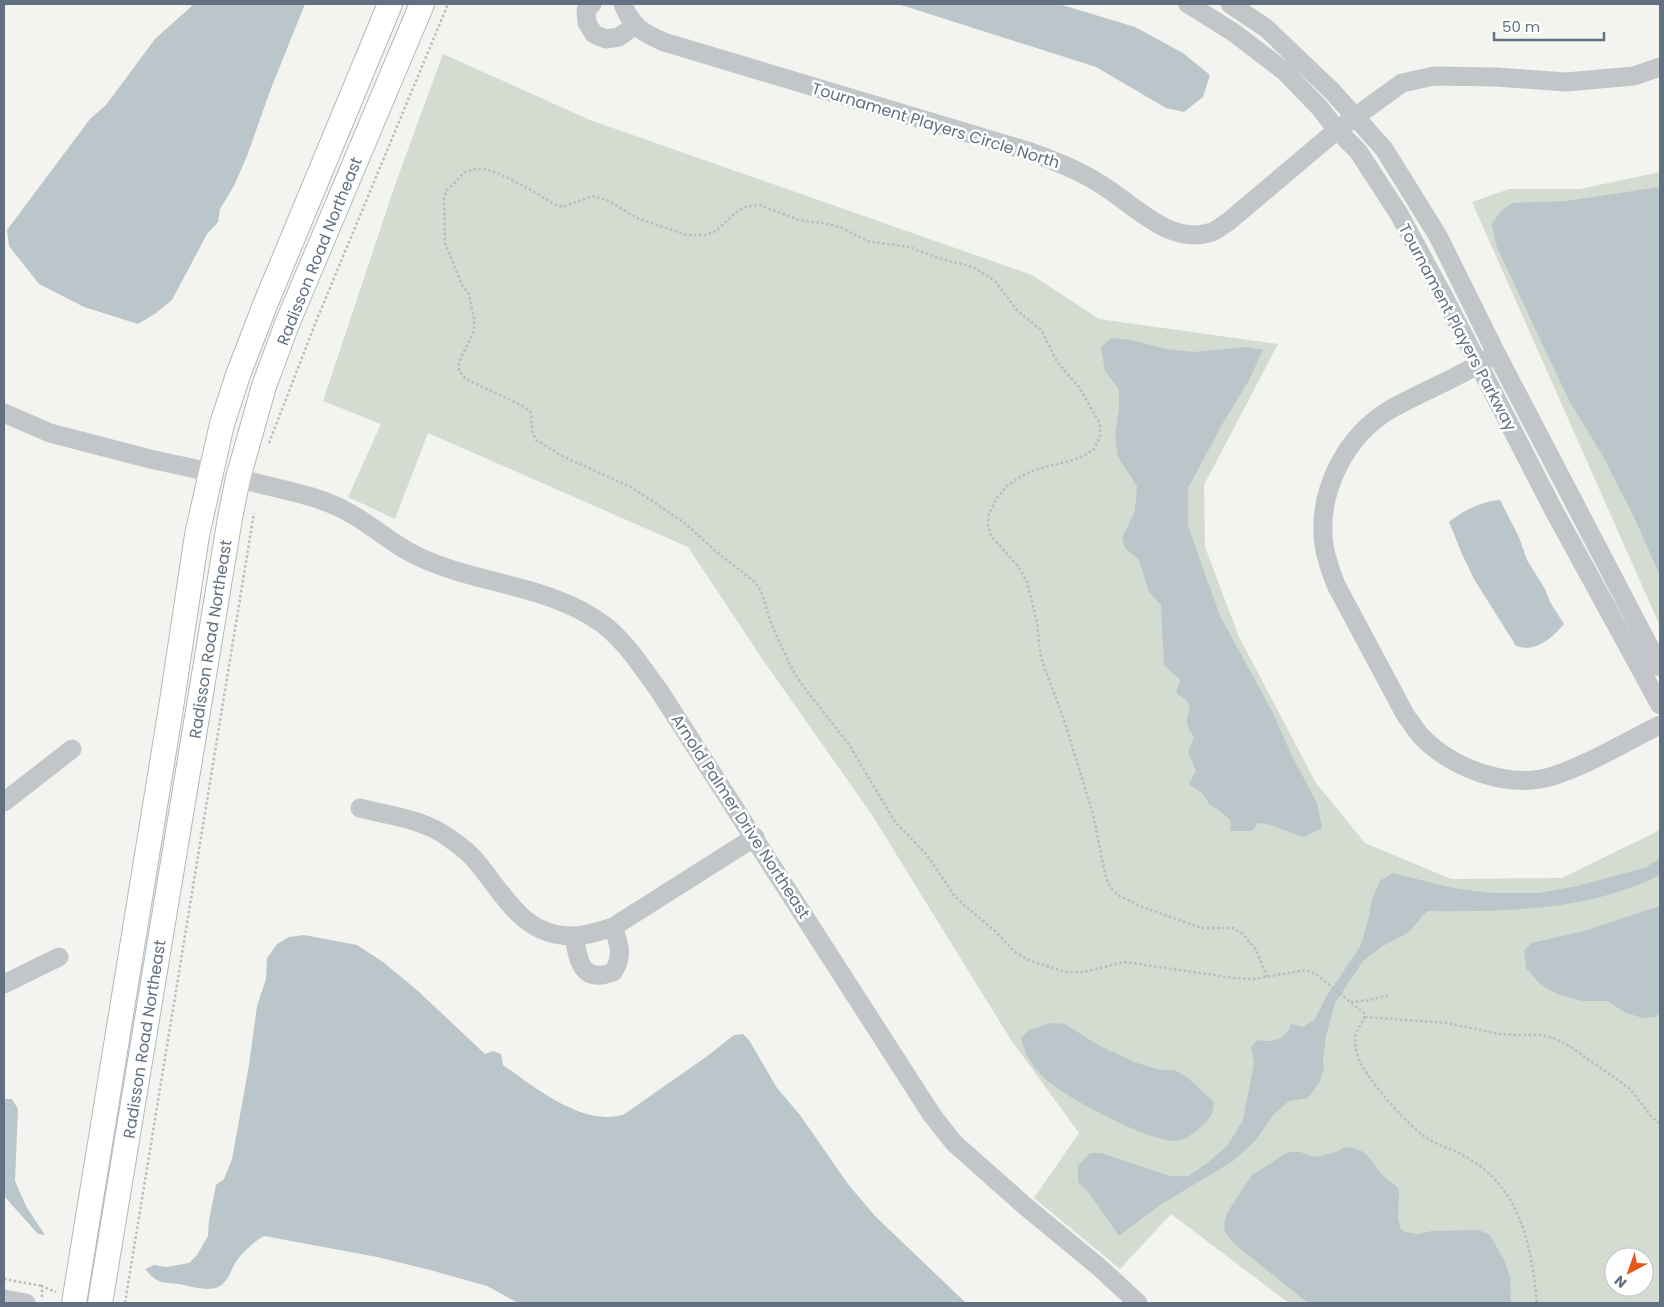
<svg xmlns="http://www.w3.org/2000/svg" width="1664" height="1307" viewBox="0 0 1664 1307" font-family="Poppins,sans-serif">
<style>
.green{fill:#d4dbd0;fill-rule:evenodd}
.water{fill:#bbc6cb}
.lines{fill:none;stroke-linecap:round;stroke-linejoin:round}
.major-casing{stroke:#b3b7bb;stroke-width:26}
.path{stroke:#babcbe;stroke-width:2.5;stroke-dasharray:2.5 2.5;stroke-linecap:butt}
.minor{stroke:#c3c6c9;stroke-width:19}
.major{stroke:#fff;stroke-width:24}
.labels{text-anchor:middle;stroke-width:5;stroke-linejoin:round;paint-order:stroke}
.street-label{font-size:16px;fill:#617181;stroke:#fff}
</style>
<rect width="100%" height="100%" fill="#f3f4ef"/>
<g class="green">
<path d="M443,54l147,66 442,155 67,44 179,25 -74,141 1,62 34,90 77,146 49,60 86,36 111,-1 98,-48v473h-371l-118,-89 -51,55 -86,-71 45,-65 -68,-93 -139,-225 -109,-155 -75,-113 -260,-114 -33,86 -47,-22 33,-73 -58,-23 73,-219zM1614,1257h30v30h-30z"/>
<polygon points="1660,172 1660,626 1472,202 1509,189 1580,189"/>
</g>
<g class="water">
<polygon points="194,4 305,4 270,91 247,156 234,186 220,209 218,222 207,234 172,300 156,313 138,324 84,307 39,284 9,246 7,230 90,119 106,105 155,39"/>
<polygon points="898,4 1059,4 1135,27 1183,53 1210,75 1203,97 1184,112 1166,108 1096,67"/>
<polygon points="1660,187 1660,576 1634,517 1604,458 1570,402 1546,352 1496,245 1492,224 1500,212 1512,203 1566,201"/>
<path d="M1111,338l20,2 35,9 27,3 54,-5 16,3 -15,32 -25,41 -35,65v38l32,90 52,95 20,45 25,47 5,25 -18,9c-15,-4 -32,-14 -46,-14l-6,8h-22l1,-10 -11,-10 -10,-6 -8,-12 -13,-9 7,-13 -8,-19 6,-15c-2,-3 -5,-7 -6,-10 -5,-18 13,-18 -12,-34l4,-13 -16,-15 -3,-60 -12,-13 -10,-32 -14,-12 -3,-10 13,-27 2,-25 -19,-29 -3,-22 4,-27v-19l-14,-18 -4,-24z"/>
<path d="M1500,500l19,37 8,23 18,29 5,13 14,22c-12,14 -28,29 -48,22l-42,-67 -12,-25 -13,-32c13,-11 34,-21 51,-22z"/>
<path d="M1660,859v16c-72,36 -154,37 -233,36l-18,21 -26,14 -20,15 -28,42 -9,33 -3,23 1,10 -5,14 -11,15 -19,3 -15,13 -18,26 -23,21 -73,44 -41,31 -30,-43 -11,-11v-16l12,-13h11l69,23h18l18,-12 21,-18 16,-26 11,-57 -3,-16 6,-7c15,3 30,0 34,-16l12,3 12,-8 11,-22 34,-50 7,-22 5,-25 8,-19 12,-8 61,15 38,5h48l38,-7 67,-18z"/>
<polygon points="1660,906 1660,1013 1655,1017 1643,1018 1626,1013 1607,1001 1582,1001 1557,994 1540,984 1526,968 1524,951 1531,943 1584,931"/>
<path d="M304,935l53,10 26,17 35,29 67,63 8,-3 8,3 2,11c28,20 68,52 104,52 5,0 11,-1 16,-2l83,-58 28,-22 9,-1 6,6 28,48 23,27 48,69 27,32 91,87h-448l-31,-17 -57,-16 -53,-13 -113,-21c-10,6 -18,13 -26,23 -7,9 -9,23 -20,28 -12,5 -27,-1 -39,-3 -19,-2 -21,0 -34,-15l9,-4 12,2 23,-4 8,-8 11,-19 1,-16 7,-35 8,-6 8,-20 17,-94 8,-59 9,-27 1,-21 10,-14 12,-7z"/>
<path d="M1051,1023l14,1 33,21 39,18 23,7h14l14,8 26,24c0,12 -5,18 -14,26 -7,5 -14,12 -23,13 -26,2 -115,-45 -134,-64 -12,-12 -18,-23 -22,-39l8,-8z"/>
<polygon points="4,1099 12,1099 18,1109 15,1181 27,1208 45,1235 38,1234 4,1196"/>
<path d="M1346,1147c26,3 22,14 38,29 5,5 10,8 15,13l-1,29 2,10 5,4 13,2 14,-3 47,-1 11,5 14,25 6,17 1,26h-203l-76,-61 -7,-10 -1,-9 3,-10 25,-38 36,-23h12l15,5 21,-5z"/>
</g>
<g class="lines">
<defs>
<g id="major">
<polyline points="74,1303 170,714 197,535 222,424 238,375 265,305 390,4"/>
<polyline points="100,1303 230,518 238,478 264,386 287,324 422,4"/>
</g>
</defs>
<use href="#major" class="major-casing"/>
<g class="path">
<polyline points="269,443 317,319 448,4"/>
<path d="M1267,977l-11,-27 -13,-16 -10,-6h-32l-61,-22 -22,-11 -7,-7 -5,-10 -13,-64 -29,-94 -22,-59 -3,-17 -2,-22 -10,-40 -9,-16 -27,-30 -3,-11 1,-11 7,-15 11,-13 13,-9 14,-7 39,-10 12,-5 9,-6 6,-12v-13l-21,-37 -22,-25 -15,-31 -25,-21 -21,-28 -23,-15 -35,-9 -29,-11 -42,-6 -25,-13 -14,-4 -29,-4 -39,-15 -15,2 -10,6 -19,18 -10,4h-19l-50,-17 -30,-18 -15,-4 -29,11 -9,-3 -23,-14 -27,-14 -18,-7h-10l-11,3 -18,18 -3,8 1,45 17,42 7,9 5,25v12l-15,31v9l7,8 59,28 6,6 1,18 4,9 26,16 69,31 55,37 28,26 41,32 6,9 10,32 18,40 11,19 50,64 45,76 32,33 27,40 10,10 32,27 19,20 13,8 37,12h18l42,-10 109,16 19,1 53,-9 10,4 49,40c-1,9 -9,15 -10,24 0,9 2,18 6,26 11,20 49,65 69,76 11,7 24,9 34,16 12,6 25,16 33,26 29,32 36,80 40,121"/>
<polyline points="1351,1002 1370,1000 1389,995"/>
<polyline points="1365,1017 1447,1023 1499,1034 1513,1035 1541,1035 1554,1038 1571,1047 1629,1088 1652,1117 1660,1124"/>
<polyline points="4,1279 42,1286"/>
<polyline points="42,1297 42,1286 56,1292"/>
<polyline points="125,1303 254,513"/>
</g>
<g class="minor">
<polyline points="592,4 586,10 587,23 594,34 606,39 619,37 635,25"/>
<path d="M623,4c8,22 20,29 41,38l367,110c23,9 45,17 66,30 34,19 71,65 115,50 5,-2 11,-7 16,-10l109,-92 65,-47 32,-7 62,1 70,5 68,-6 26,-9"/>
<polyline points="1188,4 1233,32 1284,71 1319,107 1337,130 1358,151 1399,214 1444,297 1553,509 1660,705"/>
<polyline points="1230,4 1266,28 1332,91 1384,149 1438,236 1496,353 1660,667"/>
<path d="M1489,358c-31,20 -66,33 -98,51 -46,27 -74,83 -67,136 2,14 7,27 12,40l70,131c5,6 9,13 14,19 31,33 88,55 133,41 37,-12 72,-34 107,-51"/>
<polyline points="4,413 50,433 150,459 210,472"/>
<path d="M238,478c36,11 75,15 108,33 25,13 46,33 71,45 60,29 132,28 187,69 23,18 39,44 56,67l272,423 22,28 71,63 74,61 39,36"/>
<polyline points="4,802 72,749"/>
<path d="M360,808c30,8 64,11 89,30 12,8 23,17 31,28 27,33 44,70 93,70 13,0 27,-5 40,-9l142,-90"/>
<path d="M574,936c4,25 8,48 39,36 11,-16 6,-28 0,-45"/>
<polyline points="4,984 59,957"/>
<polyline points="4,1299 26,1303"/>
</g>
<use href="#major" class="major"/>
</g>
<g class="labels">
<g class="street-label">
<text transform="translate(936 125) rotate(17)" y="6">Tournament Players Circle North</text>
<text transform="translate(319 251) rotate(-68)" y="6">Radisson Road Northeast</text>
<text transform="translate(1458 327) rotate(62)" y="6">Tournament Players Parkway</text>
<text transform="translate(210 639) rotate(-81)" y="6">Radisson Road Northeast</text>
<text transform="translate(741 816) rotate(57)" y="6">Arnold Palmer Drive Northeast</text>
<text transform="translate(144 1039) rotate(-81)" y="6">Radisson Road Northeast</text>
</g>
</g>
<rect width="1664" height="1307" fill="none" stroke="#617181" stroke-width="10"/>
<g transform="translate(1629 1272) rotate(221)"><circle r="24" fill="#ffffff" stroke="#c0c6cd"/>
<path d="M0-4L9 19L0 12L-9 19Z" fill="#e8561a"/>
<text y="-8" font-size="14" font-weight="bold" text-anchor="middle" fill="#617181">N</text>
</g>
<path d="M1494 32v8h110v-8" fill="none" stroke="#617181" stroke-width="2.5"/>
<text x="1502" y="32" font-size="15" fill="#617181" stroke="#ffffff" stroke-width="4" paint-order="stroke">50 m</text>
</svg>
